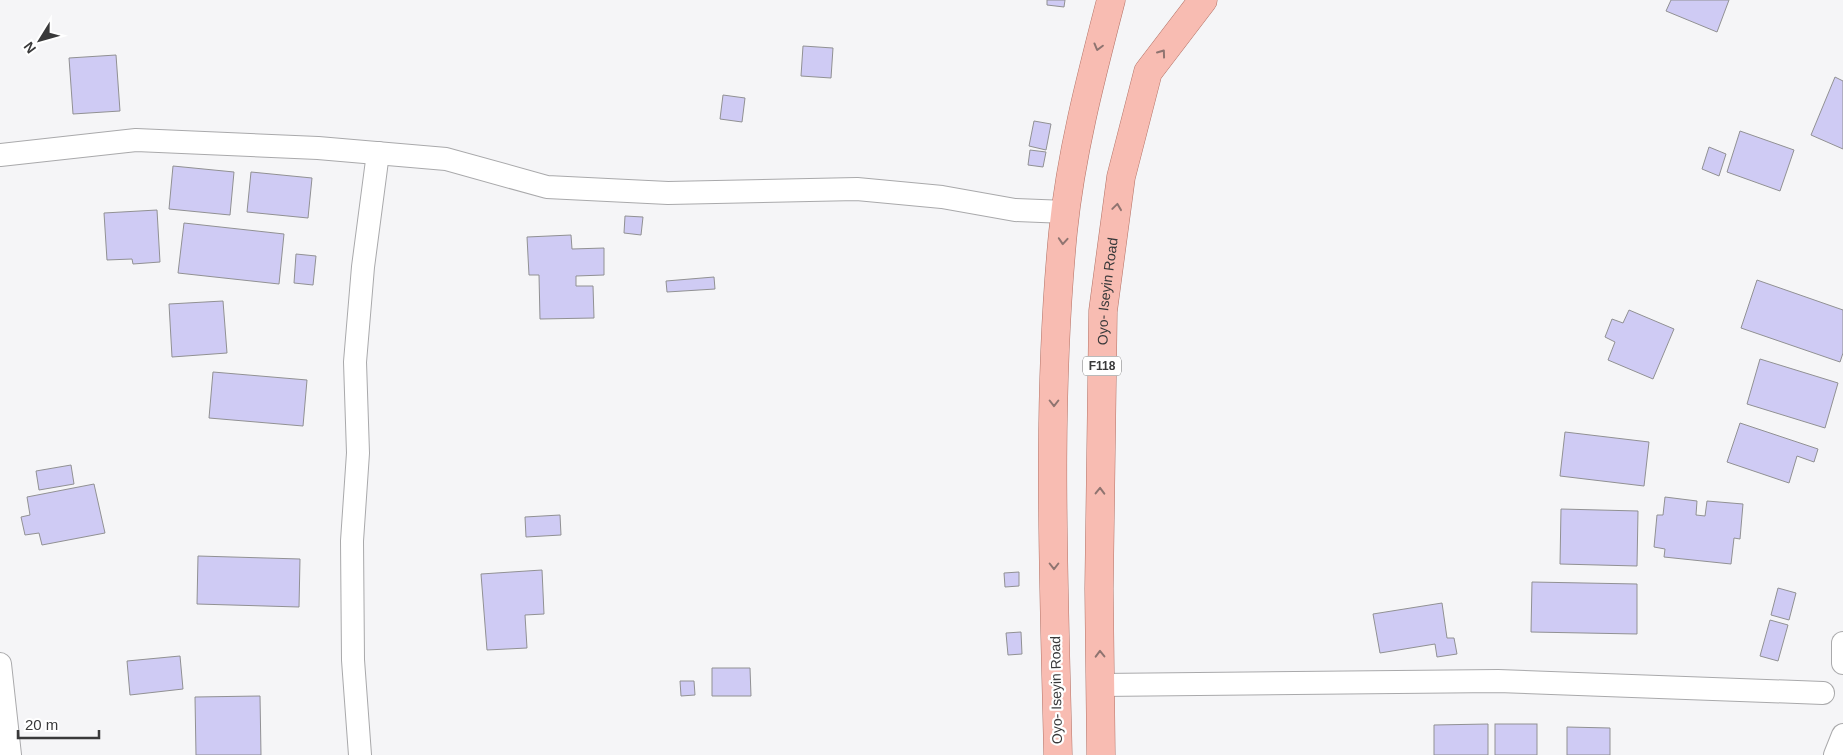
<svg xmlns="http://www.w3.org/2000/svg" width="1843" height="755" viewBox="0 0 1843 755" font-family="Arial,sans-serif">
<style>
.building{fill:#cfcbf4;stroke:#919193}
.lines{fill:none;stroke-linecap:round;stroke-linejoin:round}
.street-casing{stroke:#a9a9ab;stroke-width:24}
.primary-casing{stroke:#b37266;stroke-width:29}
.street{stroke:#fff;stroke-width:22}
.primary{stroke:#f8bcb2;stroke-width:28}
.oneway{stroke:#8f7470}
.labels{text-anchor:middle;stroke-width:4.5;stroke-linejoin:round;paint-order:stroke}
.shield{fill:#fff;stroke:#747475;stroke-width:1}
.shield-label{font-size:12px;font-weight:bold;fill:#39393a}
.street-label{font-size:14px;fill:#39393a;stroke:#fff}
</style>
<rect width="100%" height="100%" fill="#f5f5f7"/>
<g class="building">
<polygon points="1047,0 1065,0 1064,7 1047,5"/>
<polygon points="1671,0 1729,0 1717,32 1666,11"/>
<polygon points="803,46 833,48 831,78 801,76"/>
<polygon points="116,55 120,111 73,114 69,58"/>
<polygon points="1835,77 1843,81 1843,149 1811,135"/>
<polygon points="723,95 745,98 742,122 720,119"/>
<polygon points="1034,121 1051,124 1046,150 1029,146"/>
<polygon points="1740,131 1794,150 1780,191 1727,172"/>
<polygon points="1709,147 1726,154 1719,176 1702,169"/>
<polygon points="1030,150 1046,152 1043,167 1028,165"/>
<polygon points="173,166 234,172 230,215 169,209"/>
<polygon points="251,172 312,178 308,218 247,212"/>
<polygon points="157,210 160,262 133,264 132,259 107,260 104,213"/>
<polygon points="625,216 643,217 641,235 624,233"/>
<polygon points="184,223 284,234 279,284 178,273"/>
<polygon points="571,235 572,249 604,248 604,275 576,276 576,286 593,286 594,318 540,319 539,275 529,275 527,237"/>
<polygon points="296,254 316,256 313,285 294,283"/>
<polygon points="714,277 715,289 667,292 666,281"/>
<polygon points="1757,280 1843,310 1843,353 1840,362 1741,328"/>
<polygon points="223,301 227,353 172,357 169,304"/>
<polygon points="1629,310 1674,329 1653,379 1608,360 1615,342 1605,337 1612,319 1623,323"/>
<polygon points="1760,359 1838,383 1825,428 1747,404"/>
<polygon points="213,372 307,380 303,426 209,418"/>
<polygon points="1740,423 1818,449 1814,462 1797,456 1789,483 1727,462"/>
<polygon points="1565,432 1649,442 1644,486 1560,476"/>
<polygon points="71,465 74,484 39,490 36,471"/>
<polygon points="94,484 105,533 42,545 39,533 25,535 21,517 30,515 27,497"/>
<polygon points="1665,497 1697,501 1696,515 1705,516 1707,501 1743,504 1740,539 1734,538 1731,564 1664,557 1665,549 1654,547 1657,515 1663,515"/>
<polygon points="1561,509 1638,511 1637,566 1560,564"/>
<polygon points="560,515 561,535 526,537 525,517"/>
<polygon points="198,556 300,559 299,607 197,604"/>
<polygon points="542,570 544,614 525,615 527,648 487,650 481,574"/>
<polygon points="1019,572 1019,586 1005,587 1004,573"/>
<polygon points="1532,582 1637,584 1637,634 1531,632"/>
<polygon points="1778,588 1796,593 1789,620 1771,615"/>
<polygon points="1442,603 1447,638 1454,638 1457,654 1437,657 1435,644 1380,653 1373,614"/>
<polygon points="1770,620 1788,625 1778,661 1760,656"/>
<polygon points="1021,632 1022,654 1008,655 1006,633"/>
<polygon points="180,656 183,689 130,695 127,661"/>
<polygon points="712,668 750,668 751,696 712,696"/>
<polygon points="680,681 694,681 695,695 681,696"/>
<polygon points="260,696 261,755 196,755 195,697"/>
<polygon points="1488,724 1488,755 1434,755 1434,725"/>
<rect x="1495" y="724" width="42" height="31"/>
<polygon points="1567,727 1610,728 1610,755 1567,755"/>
</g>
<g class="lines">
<defs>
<g id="street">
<polyline points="0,155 136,140 318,148 446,159 547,187 668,193 857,189 942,197 1015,210 1066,212"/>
<polyline points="1843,643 1843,663"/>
<polyline points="0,664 10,755"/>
<polyline points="1100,685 1498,681 1823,693"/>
<polyline points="360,755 353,660 352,541 358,453 355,362 363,267 378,153"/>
<polyline points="1835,755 1843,735"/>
</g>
<g id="primary">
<path d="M1058,755c-4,-174 -12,-350 5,-523 8,-79 28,-155 48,-232"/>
<path id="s1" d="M1101,755l-2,-166 4,-278 18,-134 27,-105 55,-72"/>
</g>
</defs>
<use href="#street" class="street-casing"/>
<use href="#primary" class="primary-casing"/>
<use href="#street" class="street"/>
<use href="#primary" class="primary"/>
</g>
<defs><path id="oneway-chevron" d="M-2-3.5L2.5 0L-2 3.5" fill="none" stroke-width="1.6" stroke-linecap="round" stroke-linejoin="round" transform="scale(1.25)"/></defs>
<g class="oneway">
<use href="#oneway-chevron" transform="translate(1098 47) rotate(105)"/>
<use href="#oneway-chevron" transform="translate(1162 53) rotate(-54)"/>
<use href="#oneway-chevron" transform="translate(1117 207) rotate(-82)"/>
<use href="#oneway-chevron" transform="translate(1063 241) rotate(94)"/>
<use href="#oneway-chevron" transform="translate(1054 403) rotate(90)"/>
<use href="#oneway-chevron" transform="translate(1100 491) rotate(-89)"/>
<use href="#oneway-chevron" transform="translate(1054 566) rotate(90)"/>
<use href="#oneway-chevron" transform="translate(1100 654) rotate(-91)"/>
</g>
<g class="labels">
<rect class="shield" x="1083" y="356.5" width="38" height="19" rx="4"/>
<g class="shield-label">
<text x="1102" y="370">F118</text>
</g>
<g class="street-label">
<text dy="5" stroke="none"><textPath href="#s1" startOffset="464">Oyo- Iseyin Road</textPath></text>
<text transform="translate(1056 690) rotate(-91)" y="5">Oyo- Iseyin Road</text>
</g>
</g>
<g transform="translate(40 40) rotate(233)" stroke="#ffffff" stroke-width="4" paint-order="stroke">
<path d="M0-4L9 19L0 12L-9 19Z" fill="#39393a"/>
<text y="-8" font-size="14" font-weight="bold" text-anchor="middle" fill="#39393a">N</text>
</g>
<path d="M18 730v8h81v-8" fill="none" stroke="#39393a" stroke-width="2.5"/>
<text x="25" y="730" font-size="15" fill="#39393a" stroke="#ffffff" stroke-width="4" paint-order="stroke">20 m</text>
</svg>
